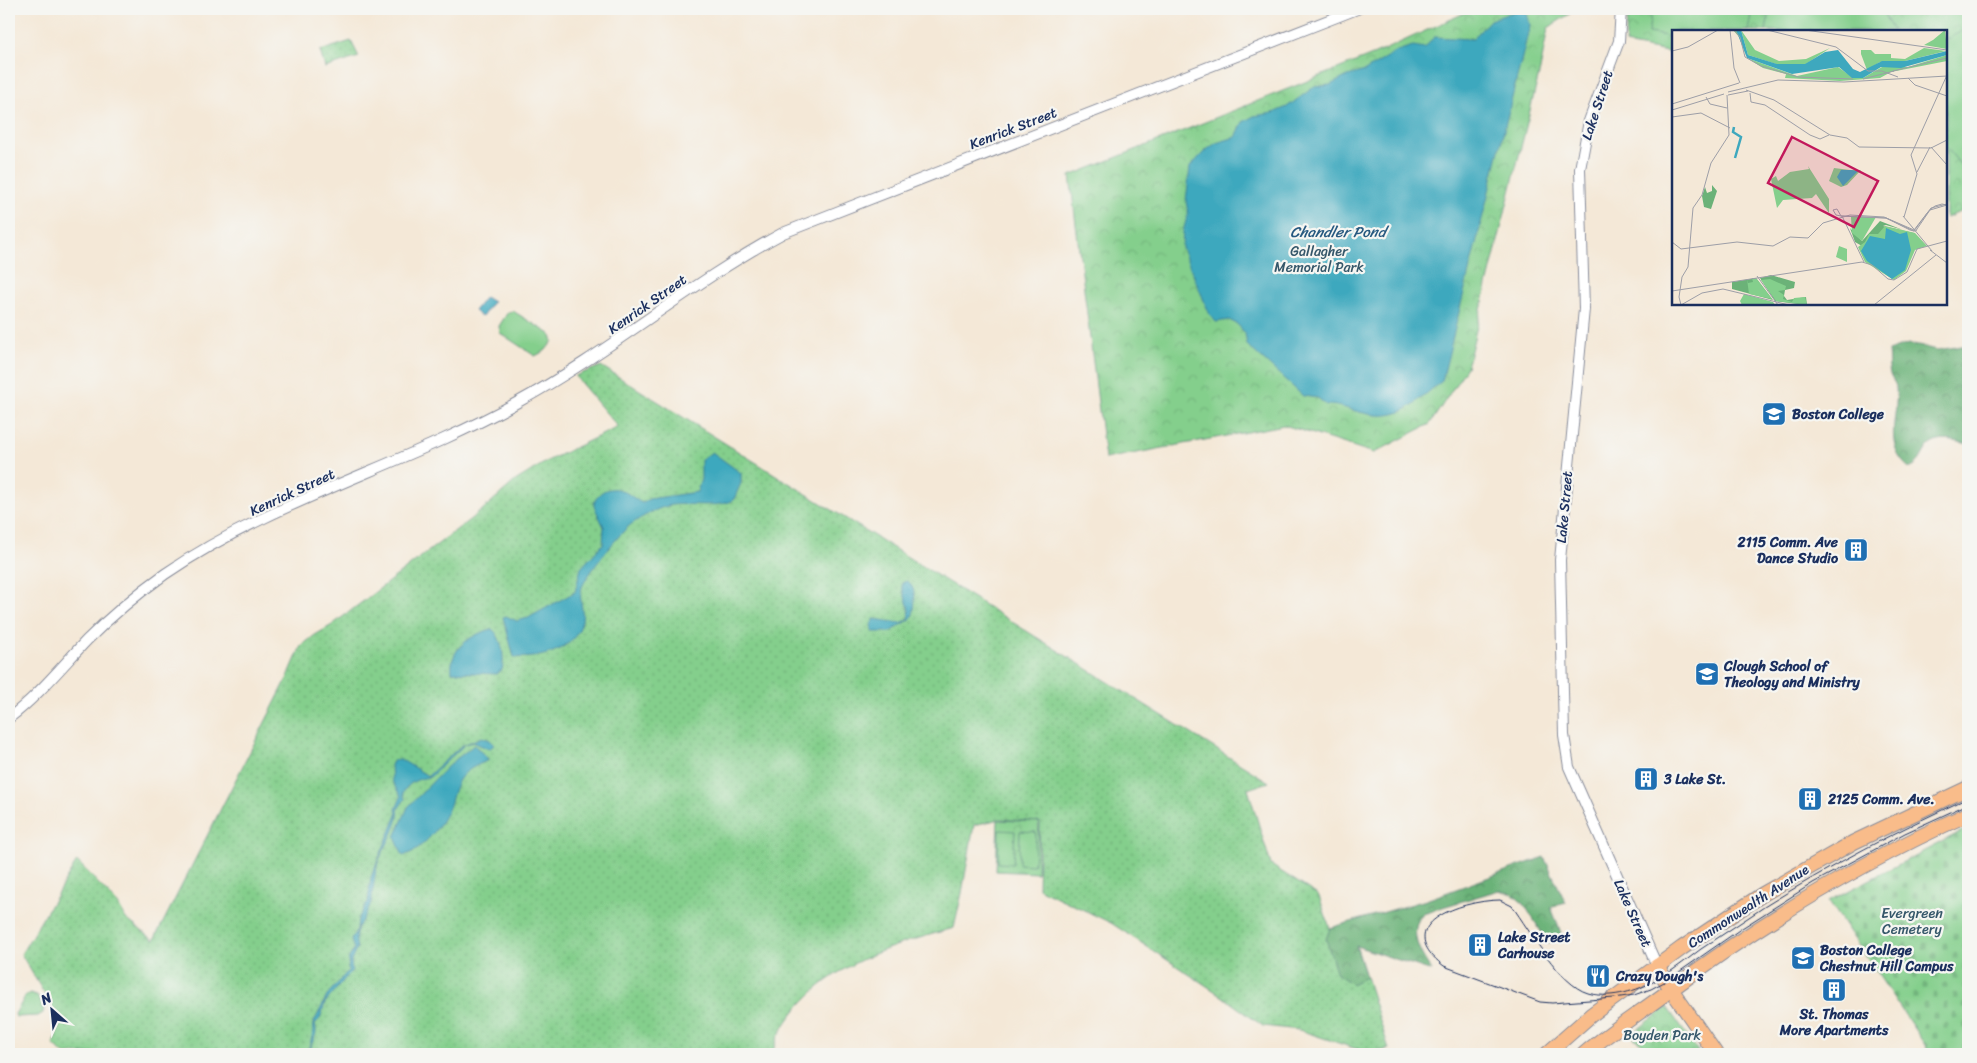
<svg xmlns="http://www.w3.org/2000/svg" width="1977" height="1063" viewBox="0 0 1977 1063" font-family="Sriracha,sans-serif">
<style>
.grass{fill:url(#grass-dots);stroke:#507f75}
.forest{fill:url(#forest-crowns);stroke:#43706b}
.cemetery{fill:url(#cemetery-stones);stroke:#507f75}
.park{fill:url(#park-crowns);stroke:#507f75}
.garden{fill:#84cf8c;stroke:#507f75}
.water{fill:#3ea8be;stroke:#2c6c8e}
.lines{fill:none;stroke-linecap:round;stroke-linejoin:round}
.minor-casing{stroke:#888c9a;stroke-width:12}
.major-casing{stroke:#888c9a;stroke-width:16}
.minor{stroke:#fff;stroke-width:10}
.major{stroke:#f9bc8a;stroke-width:14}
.tram{stroke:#1b2f5e;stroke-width:1}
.labels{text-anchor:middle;stroke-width:4.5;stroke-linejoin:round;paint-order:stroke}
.street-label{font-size:14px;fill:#1b2f5e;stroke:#f6f6f2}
.park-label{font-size:14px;fill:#35576a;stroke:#f6f6f2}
.poi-label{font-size:14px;font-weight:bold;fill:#1b2f5e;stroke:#f6f6f2;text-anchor:start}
.water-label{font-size:15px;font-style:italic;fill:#275980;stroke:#f6f6f2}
.inset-river{fill:none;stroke:#3ea8be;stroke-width:2.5}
.inset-road{fill:none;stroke:#9d9ea7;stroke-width:1}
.view{fill:#c2185b;fill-opacity:0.15;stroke:#c2185b;stroke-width:2.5}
.inset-edge{fill:none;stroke:#1b2f5e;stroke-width:2.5}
</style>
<defs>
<pattern id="grass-dots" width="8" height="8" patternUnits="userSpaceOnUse" patternTransform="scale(1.25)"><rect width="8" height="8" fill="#84cf8c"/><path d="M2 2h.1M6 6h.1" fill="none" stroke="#71b27b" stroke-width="1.8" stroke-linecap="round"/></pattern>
<pattern id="forest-crowns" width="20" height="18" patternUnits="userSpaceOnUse" patternTransform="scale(1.25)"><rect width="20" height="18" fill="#6bb278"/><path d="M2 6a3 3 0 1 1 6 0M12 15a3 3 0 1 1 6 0" fill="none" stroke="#579166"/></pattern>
<pattern id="cemetery-stones" width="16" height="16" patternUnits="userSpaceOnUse" patternTransform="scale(1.25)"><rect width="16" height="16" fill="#84cf8c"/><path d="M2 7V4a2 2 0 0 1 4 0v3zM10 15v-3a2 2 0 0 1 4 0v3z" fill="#71b27b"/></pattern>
<pattern id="park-crowns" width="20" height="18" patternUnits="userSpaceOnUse" patternTransform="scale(1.25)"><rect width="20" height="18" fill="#84cf8c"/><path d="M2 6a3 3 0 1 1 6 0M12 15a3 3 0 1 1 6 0" fill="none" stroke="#71b27b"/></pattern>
</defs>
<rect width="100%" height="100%" fill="#f6f6f2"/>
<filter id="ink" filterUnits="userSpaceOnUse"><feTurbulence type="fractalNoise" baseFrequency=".02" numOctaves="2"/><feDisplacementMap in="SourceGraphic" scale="10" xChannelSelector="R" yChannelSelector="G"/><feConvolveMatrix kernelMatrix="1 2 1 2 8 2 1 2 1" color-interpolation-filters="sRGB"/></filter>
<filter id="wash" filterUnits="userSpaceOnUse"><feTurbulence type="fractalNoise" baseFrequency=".0096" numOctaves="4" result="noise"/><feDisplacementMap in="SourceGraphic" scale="20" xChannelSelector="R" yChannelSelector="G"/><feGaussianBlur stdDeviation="1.12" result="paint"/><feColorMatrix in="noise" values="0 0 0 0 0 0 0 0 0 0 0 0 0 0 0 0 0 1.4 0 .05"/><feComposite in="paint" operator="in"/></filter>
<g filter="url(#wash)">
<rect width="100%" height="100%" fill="#f4e8d7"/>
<g class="grass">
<polygon points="351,41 359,57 325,68 320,51"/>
<path d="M601,366l668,416 -21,7 23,76 48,31 11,32 19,-5 40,126 -20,4 -70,-23 -36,-4 -44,-32 -108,-71 -73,-35 2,-66 -40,-3 -26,6 -12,68 -8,35c-53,15 -111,31 -150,73 -9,9 -19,22 -25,34 -4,7 -3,14 -10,19h-706l-10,-10 8,-22 -40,-68 56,-93 41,43 8,15 28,21 132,-259 15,-35 14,-11 17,-10 149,-114 34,-30 34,-21 69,-33 -43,-51z"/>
</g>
<g class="forest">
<path d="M1908,344l30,6 30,-5v99c-13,-3 -32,-8 -41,4 -7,10 -6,15 -18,20 -27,-23 -10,-51 -13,-80 0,-5 -5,-9 -6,-14 -2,-7 -1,-16 -2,-23z"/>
<path d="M1544,857l22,46 -15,4 11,29 -14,7 -24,-39 -12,-10 -13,-4 -76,23c-16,19 -3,40 9,58l-76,-25 10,31 -14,7 -15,-10 -11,-35 4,-11 96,-28z"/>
</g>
<polygon class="cemetery" points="1968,828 1968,1054 1931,1054 1829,901"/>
<g class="park">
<polygon points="1473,9 1577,9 1548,28 1540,70 1467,367 1430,424 1374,453 1284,425 1105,459 1070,176 1375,54"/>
<polygon points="1628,9 1968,9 1968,212 1960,212 1946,218 1946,31 1673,31 1673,53 1625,44"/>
<polygon points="998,820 1039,822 1037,873 996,871"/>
<polygon points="30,993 37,995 44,1008 43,1013 38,1016 16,1017 15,1014 26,995"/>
<polygon points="1667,1007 1700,1054 1656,1054 1633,1037 1633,1033"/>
</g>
<g class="garden">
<polygon points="1652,9 1752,9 1748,31 1673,31 1673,37 1648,33"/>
<polygon points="1770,9 1881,9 1893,31 1766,31"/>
<polygon points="1968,28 1968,174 1946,147 1946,37 1947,39"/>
<polygon points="513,311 550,334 553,341 545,351 535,356 500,333 499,326 508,312"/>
<polygon points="999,830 1015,831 1013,864 998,863"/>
<polygon points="1020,831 1036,832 1034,865 1019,864"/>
</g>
<g class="water">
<path d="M1516,11l11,2 3,12 -88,356c-29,22 -39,41 -78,32 -15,-3 -23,-8 -38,-8l-8,-7 -15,-2 -56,-51 -2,-12 -8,-9 -8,-4 -13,2 -6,-7 -28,-67 1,-16 5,-19 -2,-12 4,-34 15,-16 11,-8 20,-6 7,-15 11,-6 19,-3 14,-6 27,-20 16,-2 18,-9 17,-5 32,-20 16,-5 12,2 9,-11 39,2 17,-19z"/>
<polygon points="485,297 493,302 482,317 474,311"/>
<path d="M712,452l29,21v10l-7,16c-15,11 -49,2 -67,7 -11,3 -25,11 -34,17 -11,6 -47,53 -51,64 -4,11 2,23 0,34 -6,29 -43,39 -68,36l-11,-40 3,-1 11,5 11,-3 47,-26 6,-24 22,-24 1,-17 -10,-21c1,-14 15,-20 27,-16 8,3 14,10 21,13l7,-4 48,-7 4,-13v-19z"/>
<path d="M907,581c11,8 8,26 5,37l-22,14h-17l-2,-7 3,-6 27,4 8,-4c3,-12 -7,-24 -7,-36z"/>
<path d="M492,629c10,7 13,30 10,41l-6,4 -44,-2c-3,-23 18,-37 40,-43z"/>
<path d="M482,737l8,3 4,5 -5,4 -16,-7 -8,2 -35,33c-10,1 -22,5 -27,16l2,6 -7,10c3,14 -13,37 -19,51 -5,13 -5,28 -8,42 -5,18 -20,25 -14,46l-6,13 1,9 -27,33 -5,16 -5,5c4,13 -5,17 -4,26h5l1,4 -3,-3h-3l-2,-3 4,-15 1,-11 14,-28 20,-23 1,-13 5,-9 -3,-9 6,-10 1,-11 10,-17 3,-25 26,-62 -1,-6 5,-12 -9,-16 -1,-16 3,-5 6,-1 28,17 33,-30z"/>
<path d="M474,745l15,15c-9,4 -20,8 -27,16 -7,8 -9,19 -12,29 -8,20 -26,44 -47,51l-8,-19 13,-30 41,-42z"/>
</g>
</g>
<g filter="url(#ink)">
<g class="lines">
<defs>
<g id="minor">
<polyline points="1621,9 1619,41 1589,121 1580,169 1584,309 1560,560 1564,735 1569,767 1657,966"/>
<path d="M9,718c29,-22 53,-52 78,-78 24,-24 50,-46 78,-66 108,-74 238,-108 353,-172 92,-50 172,-119 265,-169l574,-224"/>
</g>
<g id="major">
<polyline points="1657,966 1671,989 1716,1054"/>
<polyline points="1547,1054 1591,1015 1682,948 1763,894 1854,842 1968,788"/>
<path d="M1584,1054c27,-23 57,-42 85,-63 94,-70 193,-129 299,-177"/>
</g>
</defs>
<use href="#minor" class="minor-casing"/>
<use href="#major" class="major-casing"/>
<use href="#minor" class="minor"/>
<use href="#major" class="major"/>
<path class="tram" d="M1968,798c-70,32 -139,68 -204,109 -21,14 -42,28 -63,42 -16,12 -32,25 -50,34 -18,9 -43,16 -63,10 -28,-8 -58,-62 -76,-87l-12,-6c-36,0 -112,24 -56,66l96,36 12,1 62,-5 20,-3 17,-6 15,-8 76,-53 71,-45 92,-50 63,-29"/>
</g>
</g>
<defs>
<symbol id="university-square" viewBox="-11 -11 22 22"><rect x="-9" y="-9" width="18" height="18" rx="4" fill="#1f6fb2" stroke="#f6f6f2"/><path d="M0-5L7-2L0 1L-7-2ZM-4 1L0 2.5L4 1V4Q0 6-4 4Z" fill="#fff"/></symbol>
<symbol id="building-square" viewBox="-11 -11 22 22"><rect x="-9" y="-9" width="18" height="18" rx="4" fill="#1f6fb2" stroke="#f6f6f2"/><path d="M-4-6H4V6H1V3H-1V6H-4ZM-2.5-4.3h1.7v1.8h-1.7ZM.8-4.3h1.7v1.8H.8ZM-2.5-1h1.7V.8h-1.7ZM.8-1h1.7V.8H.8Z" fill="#fff"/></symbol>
<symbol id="restaurant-square" viewBox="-11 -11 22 22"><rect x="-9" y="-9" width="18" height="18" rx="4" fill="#1f6fb2" stroke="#f6f6f2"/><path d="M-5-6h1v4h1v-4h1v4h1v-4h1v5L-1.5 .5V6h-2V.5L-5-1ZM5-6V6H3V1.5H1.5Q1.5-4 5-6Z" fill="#fff"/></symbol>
</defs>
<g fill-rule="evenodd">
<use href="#university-square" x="1760" y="400" width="28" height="28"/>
<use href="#building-square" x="1842" y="536" width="28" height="28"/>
<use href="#university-square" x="1693" y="660" width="28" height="28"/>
<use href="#building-square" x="1632" y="765" width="28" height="28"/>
<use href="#building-square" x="1796" y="785" width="28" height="28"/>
<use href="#building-square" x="1466" y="931" width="28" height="28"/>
<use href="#university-square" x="1789" y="944" width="28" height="28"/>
<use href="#restaurant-square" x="1584" y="962" width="28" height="28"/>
<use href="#building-square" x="1820" y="976" width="28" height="28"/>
</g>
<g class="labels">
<g class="street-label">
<text transform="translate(1597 105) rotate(-72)" y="5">Lake Street</text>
<text transform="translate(1013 128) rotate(-21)" y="5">Kenrick Street</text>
<text transform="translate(647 304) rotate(-35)" y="5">Kenrick Street</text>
<text transform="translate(292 492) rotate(-25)" y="5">Kenrick Street</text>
<text transform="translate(1564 507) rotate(-85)" y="5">Lake Street</text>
<text transform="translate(1748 906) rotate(-33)" y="5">Commonwealth Avenue</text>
<text transform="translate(1633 913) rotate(66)" y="5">Lake Street</text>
</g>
<g class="park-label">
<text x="1319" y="256">Gallagher<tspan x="1319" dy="16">Memorial Park</tspan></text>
<text x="1912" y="918">Evergreen<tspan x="1912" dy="16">Cemetery</tspan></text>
<text x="1662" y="1040">Boyden Park</text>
</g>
<g class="poi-label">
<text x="1792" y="419">Boston College</text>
<text x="1838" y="547" text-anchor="end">2115 Comm. Ave<tspan x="1838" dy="16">Dance Studio</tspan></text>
<text x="1724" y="671">Clough School of<tspan x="1724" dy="16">Theology and Ministry</tspan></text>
<text x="1664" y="784">3 Lake St.</text>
<text x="1828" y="804">2125 Comm. Ave.</text>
<text x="1498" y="942">Lake Street<tspan x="1498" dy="16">Carhouse</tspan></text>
<text x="1820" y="955">Boston College<tspan x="1820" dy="16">Chestnut Hill Campus</tspan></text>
<text x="1616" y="981">Crazy Dough's</text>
<text x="1834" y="1019" text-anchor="middle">St. Thomas<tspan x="1834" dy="16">More Apartments</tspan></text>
</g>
<g class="water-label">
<text x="1338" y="237">Chandler Pond</text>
</g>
</g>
<g transform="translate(1672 30)">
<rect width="275" height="275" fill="#f4e8d7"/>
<path d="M136,136l21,33v14l-13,-19 -4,4 -29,2 -6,8 -6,-29 5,-3 2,5 12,-9 19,-3z" fill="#84cf8c"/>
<path d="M40,155l5,6 -6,18 -7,-2 -2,-11 3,-9 2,6 5,-2zM208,191l23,9 -17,-5 -3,1 31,7h-31l-21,13 -7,-4 -5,-14 12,13zM99,245l24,7 -1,6 -9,2 -1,6 3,4 19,-3 1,8 -32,-4 -15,-23zM84,248l17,22 -41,-11v-7z" fill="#6bb278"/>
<path d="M179,187h25l-14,24 -10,-8z" fill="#84cf8c"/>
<path d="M61,0h3l3,4 8,24 50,18 41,-9 14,10 11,1 19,-11h26l39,-12v6l-56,11 -11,6 -40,3 -55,-3 1,-4 -23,-6 -16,-10 -8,-21zM69,0l14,20 24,11 27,-2 24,-11 -24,16h-30l-28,-9zM273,0l2,19 -23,-4 9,-5zM252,18l22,3 -41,10 -25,1 -13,8 -6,-16v-4h10l4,4h16v4l14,1zM162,138l16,2h11l-14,15 -6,2 -12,-6zM213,196l30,7 12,13 -12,4 -9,21 -12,9 -29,-18 -7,-15 7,-5 4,-8h9zM80,248h4l16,21 -23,-5 -2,-15 1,4 5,-1zM98,249l16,7 -1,4 -7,1 6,4 -1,4 9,3 2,-4 11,-1 2,8 -31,-4 -15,-21zM72,264l29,8 2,3h-33l-2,-4z" fill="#84cf8c"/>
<path d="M167,216l8,3v13l-11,-5z" fill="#84cf8c"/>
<path d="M64,0h5l7,25 29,9h28l20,-12 13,-2 15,19 7,3 22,-11h23l42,-10v4l-46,13 -20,-1 -18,11h-11l-13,-11 -47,7 -45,-16zM169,140h10l7,1 -15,15 -6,-9zM214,198l14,6 7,-2 4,18 -6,20 -13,9 -25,-18 -6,-10 9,-15 15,3z" fill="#3ea8be"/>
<path class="inset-river" d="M62,97l-1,5 8,5 -6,21"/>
<path class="inset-road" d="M58,0l4,38 6,15M62,0l6,7 5,20 16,9 37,11 55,2M95,0l69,17 32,24h14l16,6M133,0l142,20M0,21l16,-4 30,-17M221,41l54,-13M236,48l7,7 32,11M191,49l31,-8M74,60l28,10 56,35 17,3 12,9 72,1 16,-8M56,62l50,-12 66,2 103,-6M78,63l1,9 14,3 45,30 10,4 9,-4M56,65l20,-4M34,67l4,7 17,4M0,74l67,-21M0,80l52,-16M0,87l29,-4 29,15M259,117l16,18M245,142l13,-25M270,174l5,1 -17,5 -13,19 -1,2h-2l-4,-1 -24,-12 -45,-2 -5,-1 -3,-5 4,-1 4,7 45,2 28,13 14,-19 3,-3 4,-3zM170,186l22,46M231,186l29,35M232,187l13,-43 -6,-19 36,-80M0,212l9,7 56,-7 36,4 17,-9 18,1 15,-15 27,-8 34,2 30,13 17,-22 16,-4M258,220l17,13M85,246l21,29M0,261l190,-29 10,3 16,14 6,1 13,-8 10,-23 30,-8M9,275l-2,-8 3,-20 6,-10 5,-59 9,-13 9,-32 18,-28 -2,-40M9,275l21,-12 21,-4 66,16M202,275l62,-50"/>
<path class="view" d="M120,107l86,44 -24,46 -86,-44z"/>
<rect width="275" height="275" class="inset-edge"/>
</g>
<rect width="1977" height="1063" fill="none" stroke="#f6f6f2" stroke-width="30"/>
<g transform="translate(52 1010) rotate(333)" stroke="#f6f6f2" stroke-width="4" paint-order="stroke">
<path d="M0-4L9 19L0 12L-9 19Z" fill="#1b2f5e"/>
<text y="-8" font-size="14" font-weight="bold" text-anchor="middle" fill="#1b2f5e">N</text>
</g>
</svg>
